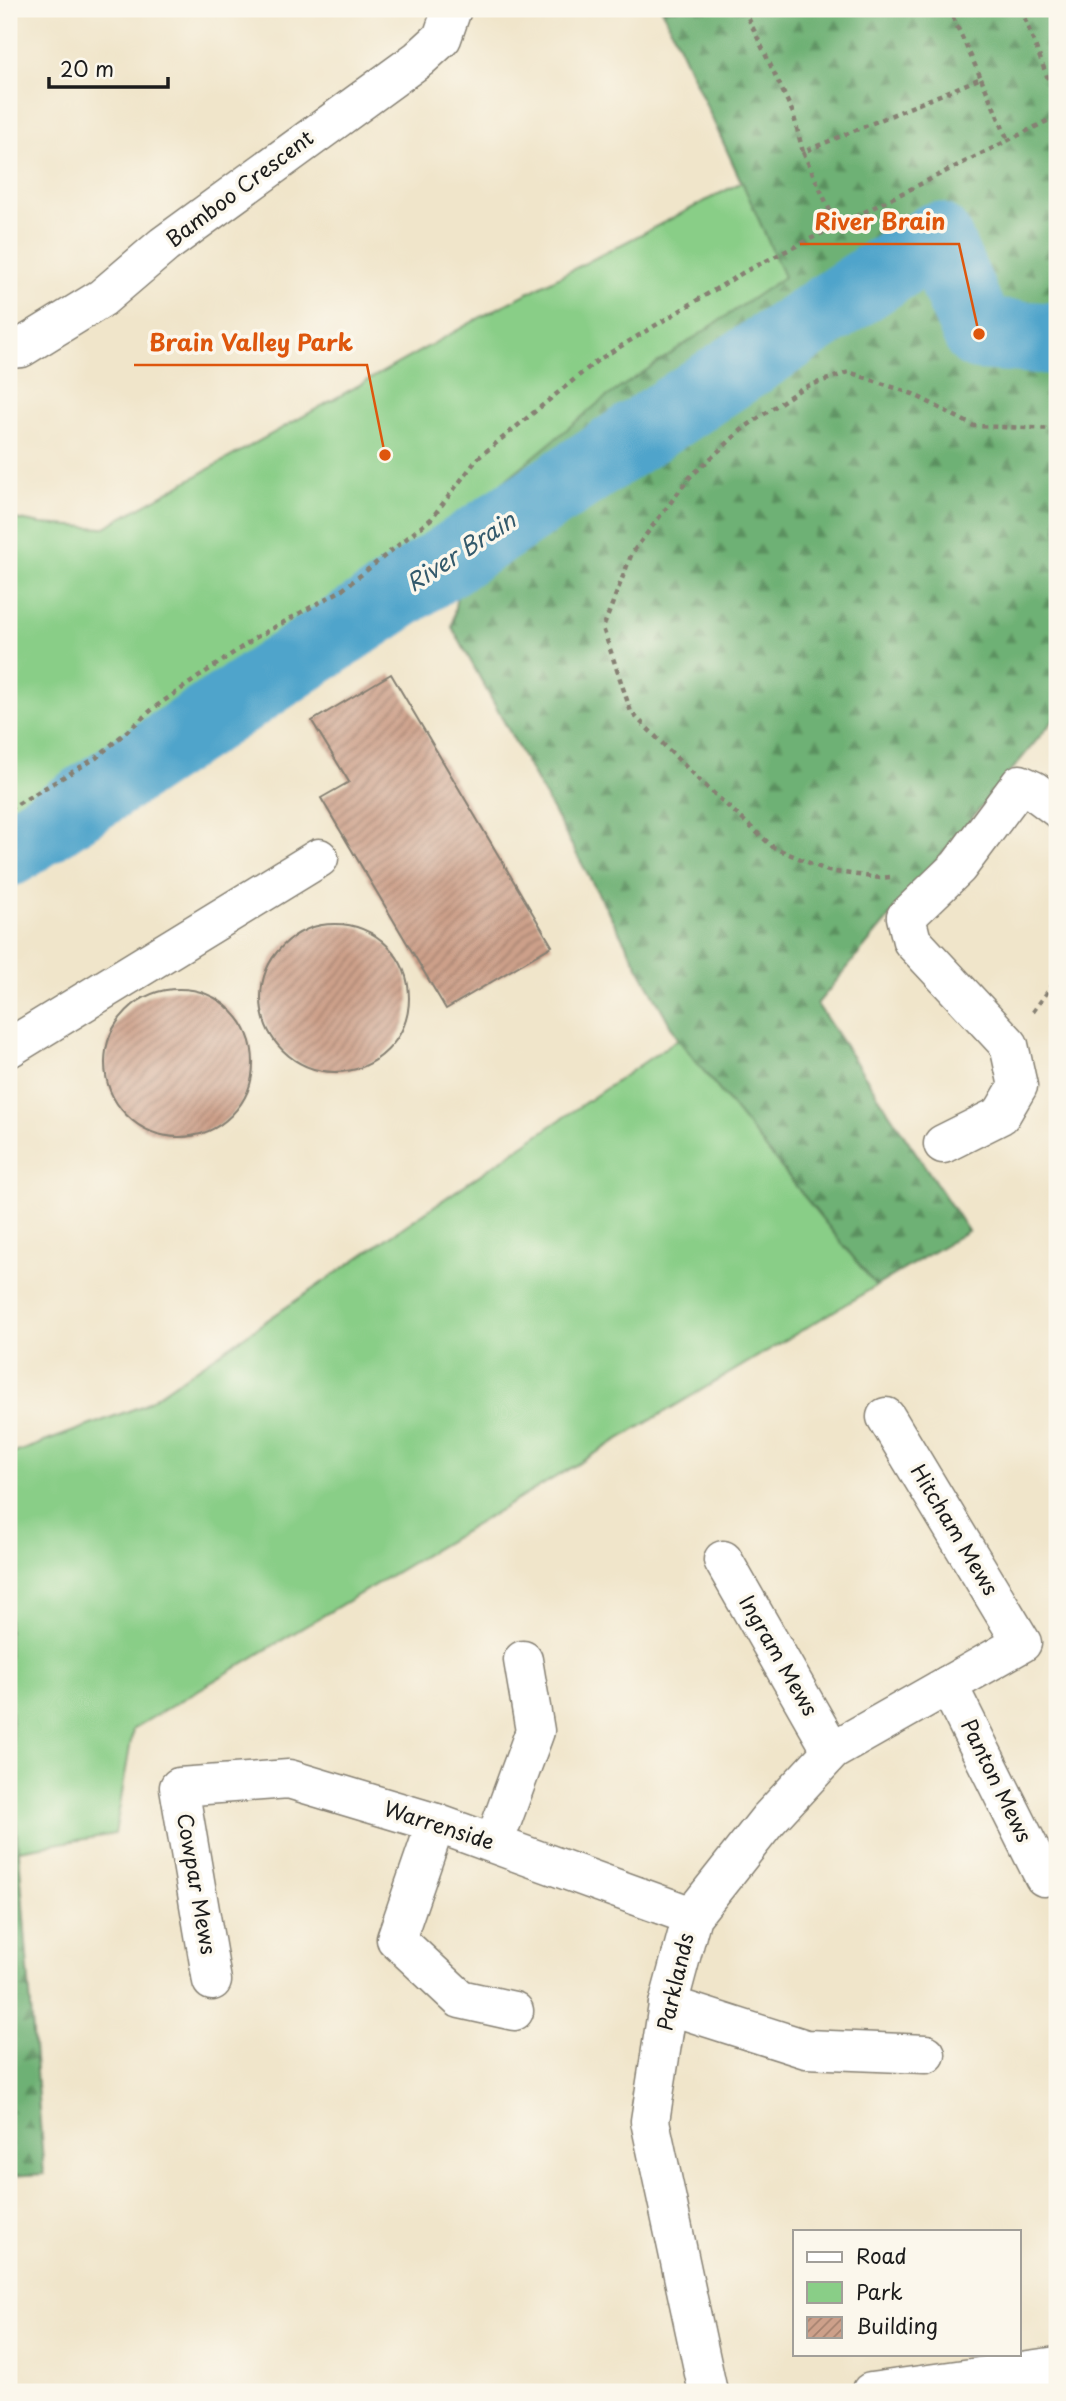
<svg xmlns="http://www.w3.org/2000/svg" width="1066" height="2401" viewBox="0 0 1066 2401" font-family="'Playpen Sans',sans-serif">
<style>
.forest{fill:url(#forest-firs);stroke:#456648;stroke-width:2}
.green{fill:#89ce87;stroke:#527552;stroke-width:2}
.lines{fill:none;stroke-linecap:round;stroke-linejoin:round}
.river{stroke:#4fa4cb;stroke-width:72}
.building{fill:url(#building-hatch)}
.minor-casing{stroke:#868073;stroke-width:41}
.path{stroke:#868073;stroke-width:4.5;stroke-dasharray:5 5;stroke-linecap:butt}
.minor{stroke:#fff;stroke-width:38}
.labels{text-anchor:middle;stroke-width:7;stroke-linejoin:round;paint-order:stroke}
.street-label{font-size:21px;fill:#1c1c1c;stroke:#fbf7ec}
.water-label{font-size:23px;font-style:italic;fill:#33596b;stroke:#fbf7ec}
.leader{fill:none;stroke:#de560d;stroke-width:2.5}
.callout-dot{fill:#de560d;stroke:#fbf7ec;stroke-width:2.5}
.callout-label{font-size:23px;text-anchor:middle;font-weight:bold;fill:#de560d;stroke:#fbf7ec;stroke-width:7;stroke-linejoin:round;paint-order:stroke}
</style>
<defs>
<pattern id="forest-firs" width="22" height="20" patternUnits="userSpaceOnUse" patternTransform="scale(1.75)"><rect width="22" height="20" fill="#6eb174"/><path d="M5 1l3.5 6h-7zM16 11l3.5 6h-7z" fill="#5a8f5e"/></pattern>
<pattern id="building-hatch" width="6" height="6" patternUnits="userSpaceOnUse" patternTransform="scale(1.75)"><rect width="6" height="6" fill="#cda08a"/><path d="M-1 1l2-2M0 6l6-6M5 7l2-2" fill="none" stroke="#a68270"/></pattern>
</defs>
<rect width="100%" height="100%" fill="#fbf7ec"/>
<filter id="ink" filterUnits="userSpaceOnUse"><feTurbulence type="fractalNoise" baseFrequency=".0143" numOctaves="2"/><feDisplacementMap in="SourceGraphic" scale="14" xChannelSelector="R" yChannelSelector="G"/><feConvolveMatrix kernelMatrix="1 2 1 2 8 2 1 2 1" color-interpolation-filters="sRGB"/></filter>
<filter id="wash" filterUnits="userSpaceOnUse"><feTurbulence type="fractalNoise" baseFrequency=".00686" numOctaves="4" result="noise"/><feDisplacementMap in="SourceGraphic" scale="28" xChannelSelector="R" yChannelSelector="G"/><feGaussianBlur stdDeviation="1.57" result="paint"/><feColorMatrix in="noise" values="0 0 0 0 0 0 0 0 0 0 0 0 0 0 0 0 0 1.4 0 .05"/><feComposite in="paint" operator="in"/></filter>
<g filter="url(#wash)">
<rect width="100%" height="100%" fill="#f0e5ca"/>
<g class="forest">
<polygon points="662,9 1057,9 1057,716 817,1004 968,1231 876,1286 678,1039 452,627 470,510 767,238"/>
<polygon points="9,1695 14,1789 44,2174 9,2176"/>
</g>
<g class="green">
<polygon points="742,182 784,277 602,400 379,585 71,792 9,826 9,518 41,524 103,528 483,316"/>
<polygon points="678,1039 876,1286 133,1729 115,1834 18,1850 9,1677 9,1455 142,1406"/>
</g>
<g class="lines">
<polyline class="river" points="9,851 936,238 979,334 1057,339"/>
</g>
<g id="blocks">
<g class="building">
<polygon points="391,674 552,946 446,1009 321,798 349,782 312,721"/>
<circle cx="335" cy="998" r="74"/>
<circle cx="179" cy="1063" r="74"/>
</g>
</g>
</g>
<g filter="url(#ink)">
<use href="#blocks" fill-opacity="0" stroke="#868073" stroke-width="2"/>
<g class="lines">
<defs>
<g id="minor">
<polyline points="9,349 21,348 102,298 164,245 419,59 442,38 452,9"/>
<polyline points="9,1048 319,858"/>
<polyline points="943,1144 1001,1115 1018,1086 1009,1045 912,941 906,917 958,867 1020,784 1033,790 1057,808"/>
<polyline points="723,1560 832,1751"/>
<polyline points="948,1685 1044,1877"/>
<polyline points="436,1823 396,1939 460,1999 514,2011"/>
<polyline points="494,1843 535,1731 523,1660"/>
<polyline points="212,1981 179,1787 289,1779 436,1823 692,1916"/>
<polyline points="668,2005 806,2049 926,2054"/>
<polyline points="708,2392 650,2121 668,2005 692,1916 768,1820 832,1751 1022,1643 886,1417"/>
<polyline points="871,2392 1057,2366"/>
</g>
</defs>
<use href="#minor" class="minor-casing"/>
<g class="path">
<polyline points="744,9 793,113 803,152 981,78 949,9"/>
<polyline points="1021,9 1057,102"/>
<polyline points="981,78 1008,140"/>
<polyline points="803,152 837,226"/>
<polyline points="9,809 96,758 155,707 255,638 342,590 431,519 478,458 598,360 744,272 1057,116"/>
<polyline points="890,877 880,878 828,871 773,847 699,780 631,712 603,628 632,553 690,477 744,428 802,388 849,372 913,394 974,426 1057,429"/>
<polyline points="1033,1012 1057,979"/>
</g>
<use href="#minor" class="minor"/>
</g>
</g>
<g class="labels">
<g class="street-label">
<text transform="translate(240 189) rotate(-37)" y="7">Bamboo Crescent</text>
<text transform="translate(954 1530) rotate(59)" y="7">Hitcham Mews</text>
<text transform="translate(778 1656) rotate(60)" y="7">Ingram Mews</text>
<text transform="translate(996 1781) rotate(64)" y="7">Panton Mews</text>
<text transform="translate(439 1826) rotate(18)" y="7">Warrenside</text>
<text transform="translate(196 1884) rotate(80)" y="7">Cowpar Mews</text>
<text transform="translate(676 1982) rotate(-77)" y="7">Parklands</text>
</g>
<g class="water-label">
<text transform="translate(461 552) rotate(-33)" y="8">River Brain</text>
</g>
</g>
<path class="leader" d="M979 334L959 244H800M385 455L367 365H134"/>
<g class="callout-dot">
<circle cx="979" cy="334" r="7"/>
<circle cx="385" cy="455" r="7"/>
</g>
<g class="callout-label">
<text x="880" y="230">River Brain</text>
<text x="251" y="351">Brain Valley Park</text>
</g>
<rect width="1066" height="2401" fill="none" stroke="#fbf7ec" stroke-width="35"/>
<rect x="793" y="2230" width="228" height="126" fill="#fbf7ec" stroke="#a29f99" stroke-width="2"/>
<rect x="807" y="2252" width="35" height="10" fill="#ffffff" stroke="#a29f99" stroke-width="2"/>
<text x="856" y="2264" font-size="21" fill="#1c1c1c">Road</text>
<rect x="807" y="2282" width="35" height="21" fill="#89ce87" stroke="#a29f99" stroke-width="2"/>
<text x="856" y="2300" font-size="21" fill="#1c1c1c">Park</text>
<rect x="807" y="2317" width="35" height="21" fill="url(#building-hatch)" stroke="#a29f99" stroke-width="2"/>
<text x="856" y="2334" font-size="21" fill="#1c1c1c">Building</text>
<path d="M49 77v10h119v-10" fill="none" stroke="#1c1c1c" stroke-width="3.5"/>
<text x="60" y="77" font-size="21" fill="#1c1c1c" stroke="#fbf7ec" stroke-width="5" paint-order="stroke">20 m</text>
</svg>
